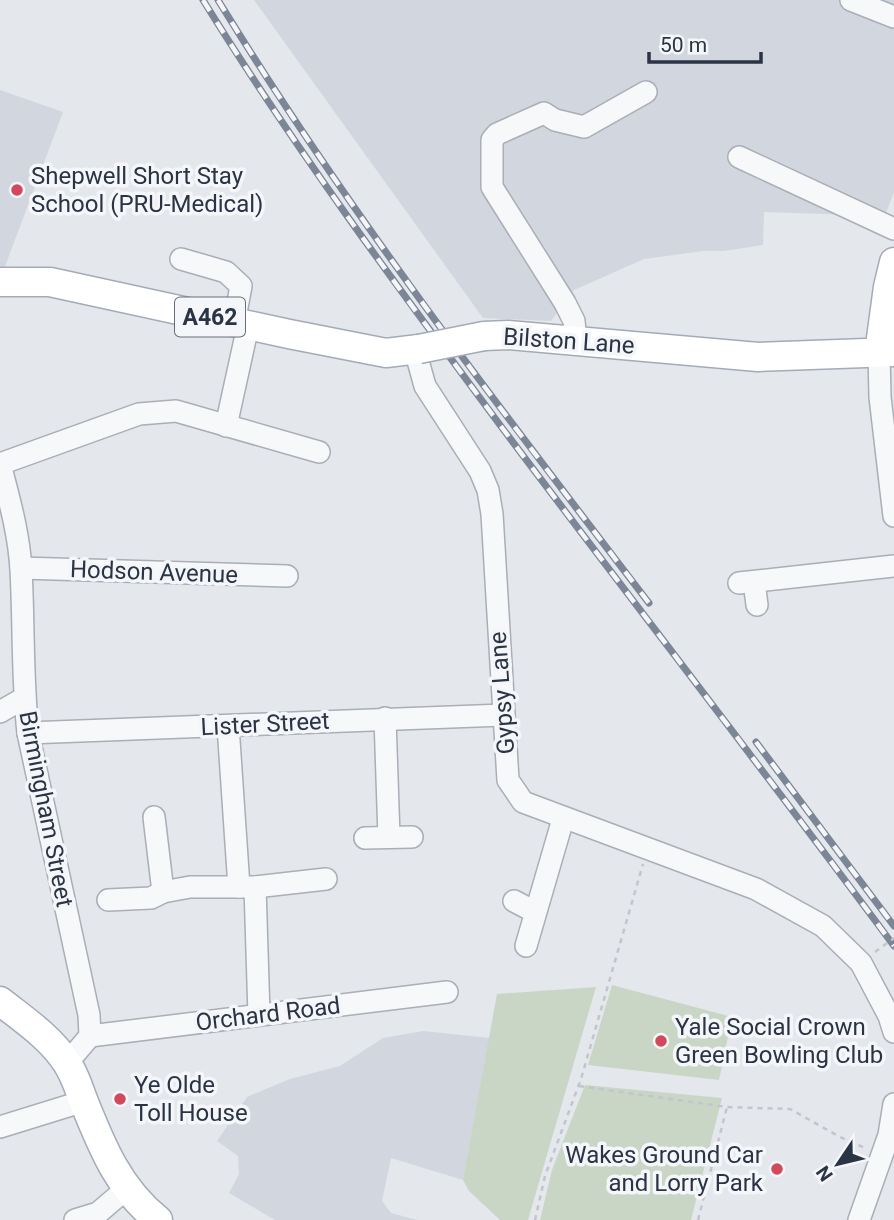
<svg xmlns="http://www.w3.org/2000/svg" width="894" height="1220" viewBox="0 0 894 1220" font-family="Roboto,sans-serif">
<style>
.built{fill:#d2d6de}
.green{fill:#c9d6c5}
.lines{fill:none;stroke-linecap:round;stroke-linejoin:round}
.minor-casing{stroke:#a9aeb7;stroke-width:24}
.major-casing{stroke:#a3abb8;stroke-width:31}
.path{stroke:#c2c5cb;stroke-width:2.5;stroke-dasharray:5 5;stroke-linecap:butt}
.minor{stroke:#f7f8fa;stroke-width:21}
.major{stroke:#fff;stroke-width:28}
.rail-casing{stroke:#7d8696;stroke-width:7}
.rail{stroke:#f4f6f9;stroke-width:4.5;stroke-dasharray:13;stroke-linecap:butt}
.major-bridge-casing{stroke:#a3abb8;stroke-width:31;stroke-linecap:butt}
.path-bridge{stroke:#c2c5cb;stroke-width:2.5;stroke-dasharray:5 5;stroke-linecap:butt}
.major-bridge{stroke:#fff;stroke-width:28}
.poi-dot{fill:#d1495b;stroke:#f4f6f9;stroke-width:2.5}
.labels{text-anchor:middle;stroke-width:7;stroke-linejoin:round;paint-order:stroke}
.shield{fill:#f4f6f9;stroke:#676e7b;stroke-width:2}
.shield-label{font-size:23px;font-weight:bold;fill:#2b3445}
.poi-label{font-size:24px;fill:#2b3445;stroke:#f4f6f9;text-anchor:start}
.street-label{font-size:24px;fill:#2b3445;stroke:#f4f6f9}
</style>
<rect width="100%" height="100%" fill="#e4e7ec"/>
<g class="built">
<polygon points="254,0 894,0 894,192 885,216 764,212 763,245 724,251 703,251 644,259 574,290 551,321 483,318"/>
<polygon points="0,90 63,112 4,269 0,268"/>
<polygon points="423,1031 490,1038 463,1180 391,1158 382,1201 391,1213 417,1220 275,1220 229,1193 239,1174 238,1156 217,1141 247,1097 290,1079 340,1066 383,1038"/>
</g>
<g class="green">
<polygon points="612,985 732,1017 719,1080 588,1065"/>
<polygon points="596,987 528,1220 500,1220 469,1191 463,1180 497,994"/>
<polygon points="585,1085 722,1098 691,1220 540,1220 552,1170"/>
</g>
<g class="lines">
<defs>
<g id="minor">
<polyline points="851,0 894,17"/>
<polyline points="739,157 894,229"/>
<polyline points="181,259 226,272 241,286 234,323"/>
<polyline points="576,341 574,321 565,303 492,187 492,140 497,134 544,113 555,120 584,127 646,92"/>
<polyline points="415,350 425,386 480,471 488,490 492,514 508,780 523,802 756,889 823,926 861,963 889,1016 894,1032"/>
<polyline points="879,353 880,397 894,516"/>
<polyline points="226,426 248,326"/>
<polyline points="21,568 287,576"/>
<polyline points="754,582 757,605"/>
<polyline points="739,583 894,566"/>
<polyline points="0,712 24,698"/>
<polyline points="385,718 389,837"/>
<polyline points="228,726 239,887"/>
<polyline points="28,733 503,715"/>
<polyline points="154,817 163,892"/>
<polyline points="365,838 412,837"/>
<polyline points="255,887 259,1015"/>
<polyline points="108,900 151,898 163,892 190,887 255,887 326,879"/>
<polyline points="514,901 535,912"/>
<polyline points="526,946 563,819"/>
<polyline points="90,1036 447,992"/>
<path d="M67,1063l23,-27 -1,-21 -61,-282c-6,-54 -4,-109 -7,-163 -2,-37 -12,-71 -21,-106l139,-50 37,-3 143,41"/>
<polyline points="0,1127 84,1101"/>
<polyline points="75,1220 98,1213 126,1189"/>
<polyline points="859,1220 889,1135 894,1104"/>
</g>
<g id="major">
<polyline points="0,282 50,282 289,334 386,353 419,349"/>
<polyline points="484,336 508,335 758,357 894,352"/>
<polyline points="879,353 888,287 894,262"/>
<path d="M0,1001c24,19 50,36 67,62 8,12 12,26 17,39 18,45 35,87 74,118"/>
</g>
</defs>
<use href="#minor" class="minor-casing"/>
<use href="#major" class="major-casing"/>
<g class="path">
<polyline points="579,1086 727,1107 790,1109 840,1137 865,1148"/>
<polyline points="535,1220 545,1176 581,1079 643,864"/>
<polyline points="698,1220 727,1107"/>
</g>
<use href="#minor" class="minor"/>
<use href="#major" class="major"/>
<defs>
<g id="rail">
<path d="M203,0c92,149 196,289 300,429 130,173 262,343 391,517"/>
<path d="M218,0c129,211 281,407 431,603"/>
<polyline points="756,742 894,926"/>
</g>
</defs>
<use href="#rail" class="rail-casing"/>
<use href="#rail" class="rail"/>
<defs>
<polyline id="major-bridge" points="419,349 484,336"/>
</defs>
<use href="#major-bridge" class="major-bridge-casing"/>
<polyline class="path-bridge" points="875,952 894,938"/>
<use href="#major-bridge" class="major-bridge"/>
</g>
<g class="poi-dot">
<circle cx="17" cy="190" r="7"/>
<circle cx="661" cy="1041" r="7"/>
<circle cx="120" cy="1099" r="7"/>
<circle cx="777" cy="1169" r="7"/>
</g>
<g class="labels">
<rect class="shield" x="175" y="297.5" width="70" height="39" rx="5"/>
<g class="shield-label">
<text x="210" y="325">A462</text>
</g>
<g class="poi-label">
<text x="31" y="184">Shepwell Short Stay<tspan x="31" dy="28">School (PRU-Medical)</tspan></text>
<text x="675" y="1035">Yale Social Crown<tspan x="675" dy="28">Green Bowling Club</tspan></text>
<text x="134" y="1093">Ye Olde<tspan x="134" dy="28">Toll House</tspan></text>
<text x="763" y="1163" text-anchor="end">Wakes Ground Car<tspan x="763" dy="28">and Lorry Park</tspan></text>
</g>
<g class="street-label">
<text transform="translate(569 341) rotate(4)" y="8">Bilston Lane</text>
<text transform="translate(154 572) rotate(2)" y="8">Hodson Avenue</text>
<text transform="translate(502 693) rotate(-94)" y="8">Gypsy Lane</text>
<text transform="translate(265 724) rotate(-3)" y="8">Lister Street</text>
<text transform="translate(46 809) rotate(79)" y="8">Birmingham Street</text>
<text transform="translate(268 1014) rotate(-7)" y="8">Orchard Road</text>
</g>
</g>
<g transform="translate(838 1164) rotate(235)" stroke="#f4f6f9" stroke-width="5" paint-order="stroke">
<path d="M0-5L12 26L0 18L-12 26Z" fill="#2b3445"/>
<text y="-10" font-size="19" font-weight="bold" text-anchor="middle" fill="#2b3445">N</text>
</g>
<path d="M649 52v10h112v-10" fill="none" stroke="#2b3445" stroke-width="3.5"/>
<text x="660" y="52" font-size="21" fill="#2b3445" stroke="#f4f6f9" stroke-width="5" paint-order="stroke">50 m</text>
</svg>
